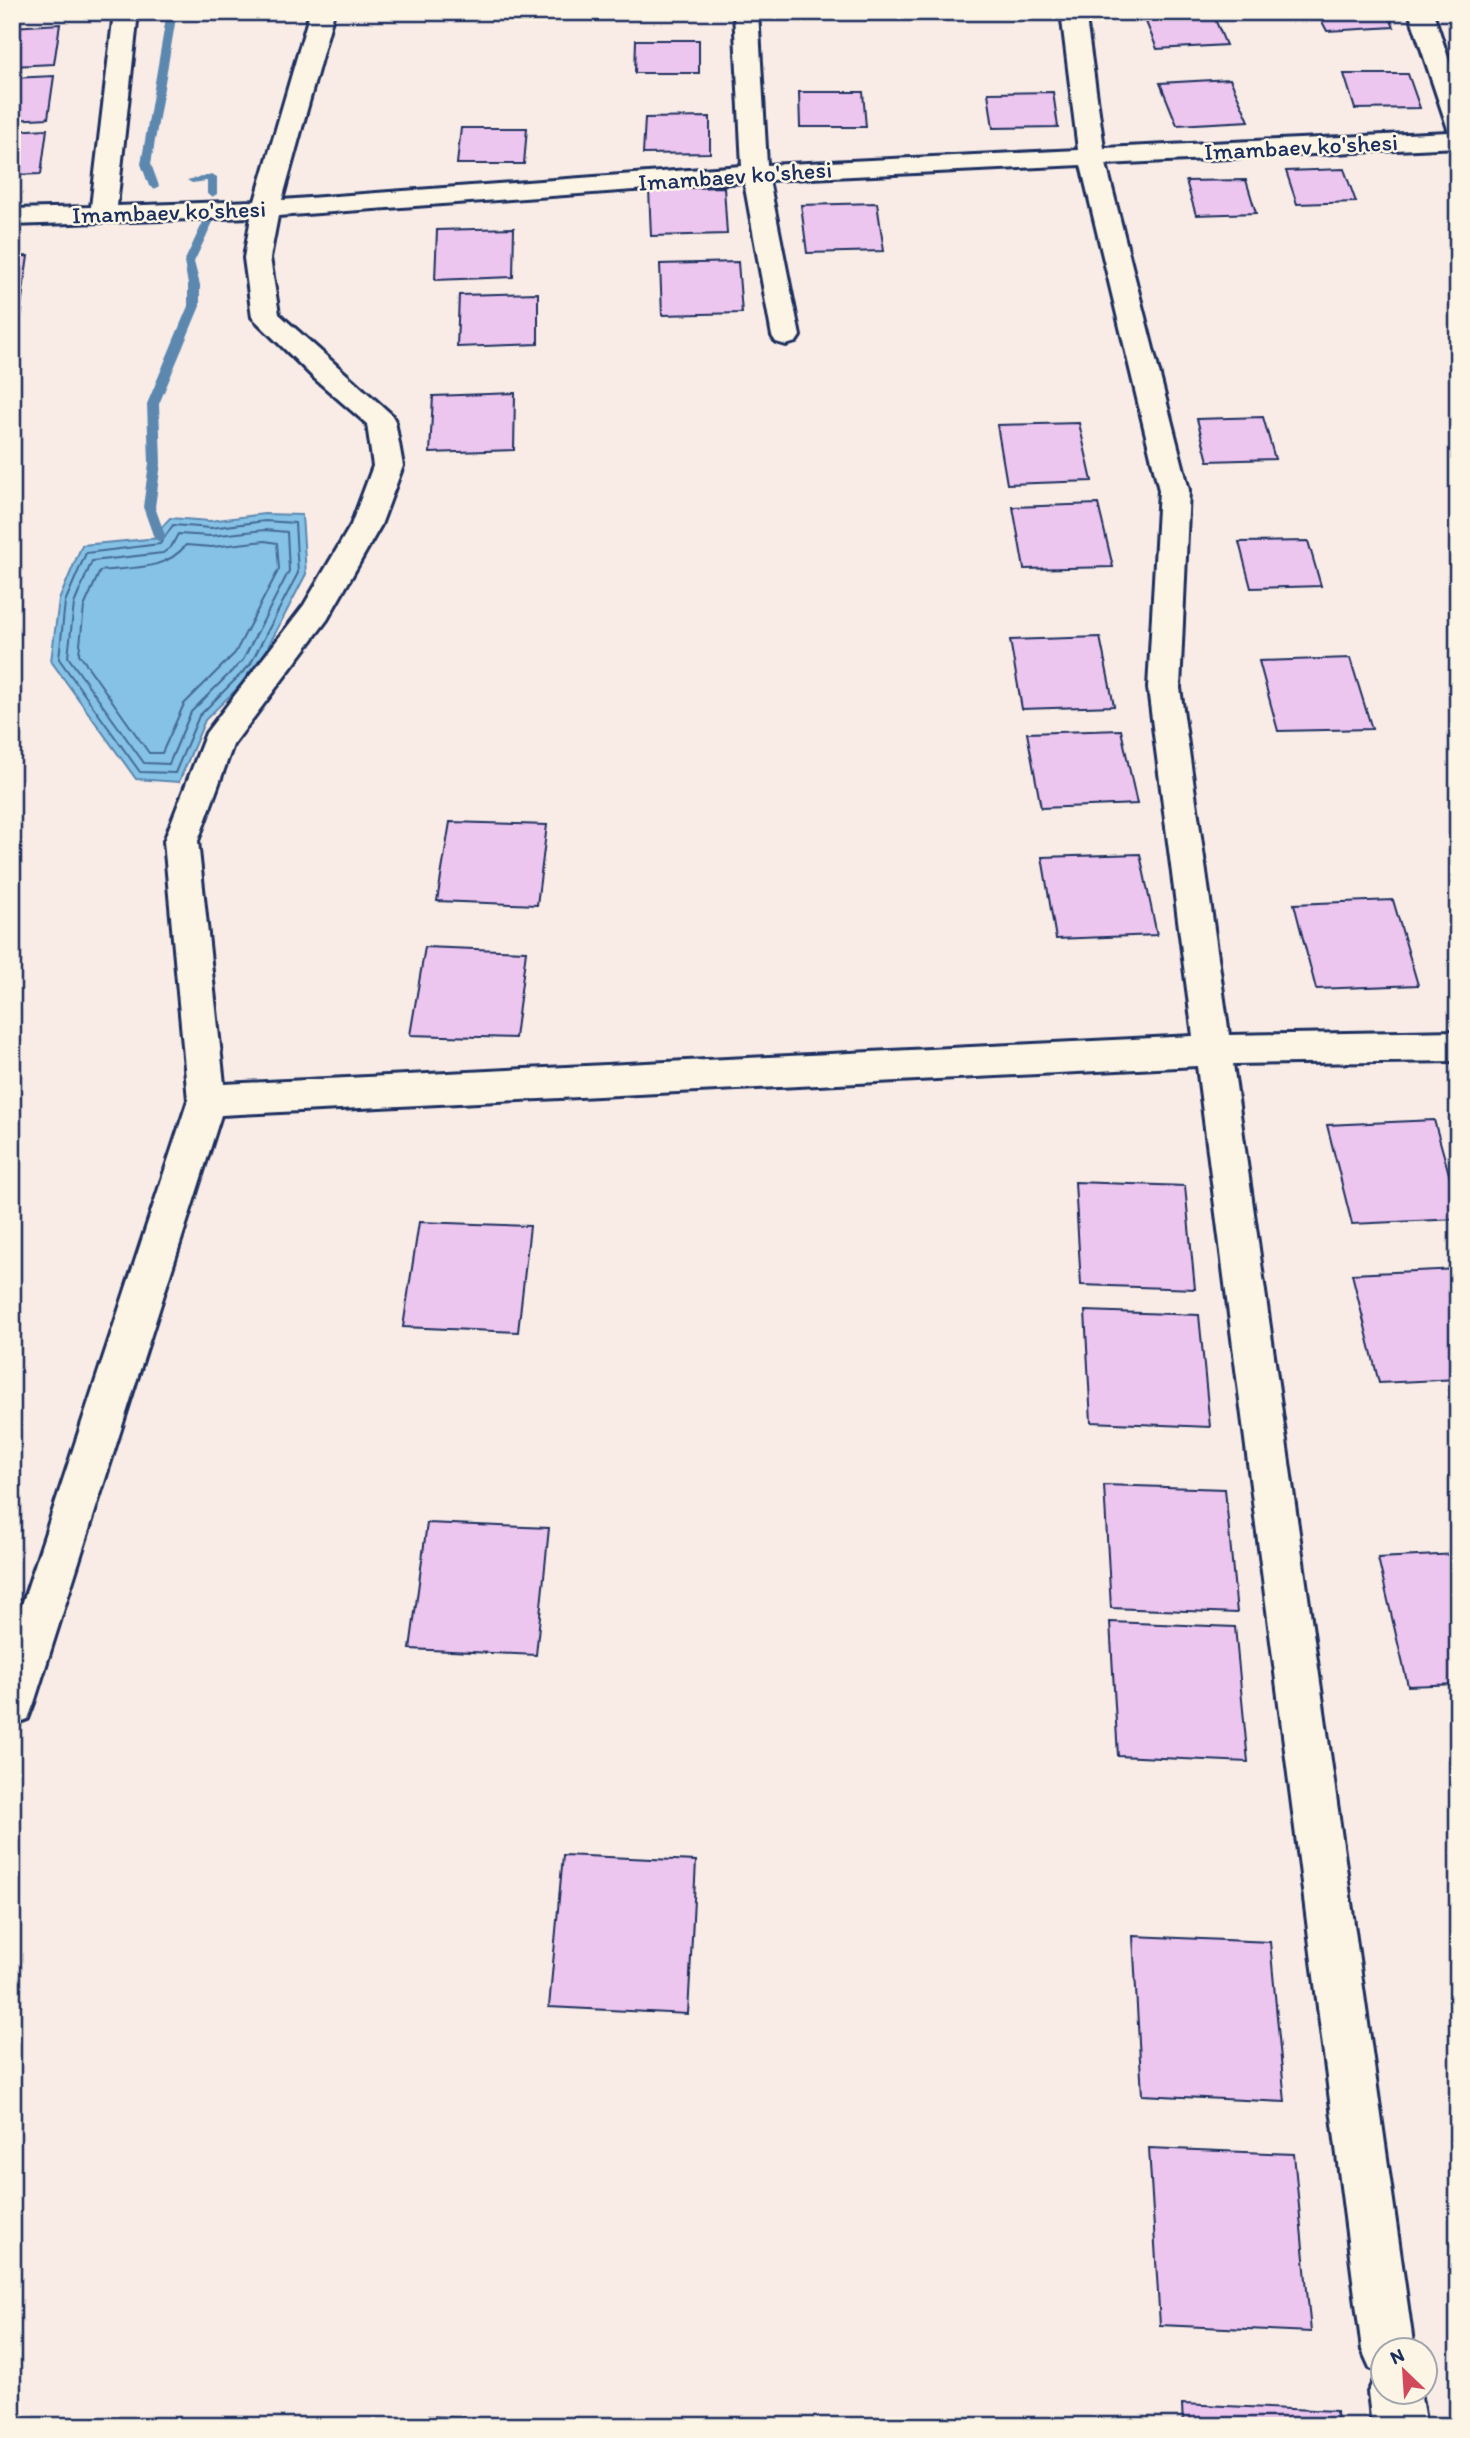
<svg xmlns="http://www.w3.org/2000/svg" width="1470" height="2438" viewBox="0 0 1470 2438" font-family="Itim,sans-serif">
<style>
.water{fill:#85c2e5;stroke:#5b87af;stroke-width:2}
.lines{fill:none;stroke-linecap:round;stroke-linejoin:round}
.shore{stroke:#456a94;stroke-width:2}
.stream{fill:#5b87af;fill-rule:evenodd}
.building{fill:#edc6ef;stroke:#1b2f5e;stroke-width:2}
.street-casing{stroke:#1b2f5e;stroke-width:6}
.street{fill:#fcf5e5;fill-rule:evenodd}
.labels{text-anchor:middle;stroke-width:5;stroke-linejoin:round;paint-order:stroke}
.far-street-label{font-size:24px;fill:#1b2f5e;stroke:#fcf5e5}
</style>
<rect width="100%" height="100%" fill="#f9ece7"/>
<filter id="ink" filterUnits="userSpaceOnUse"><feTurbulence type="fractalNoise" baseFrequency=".0143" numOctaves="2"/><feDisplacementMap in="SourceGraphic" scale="14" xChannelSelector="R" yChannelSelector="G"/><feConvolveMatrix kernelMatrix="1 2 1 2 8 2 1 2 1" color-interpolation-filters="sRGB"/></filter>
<g filter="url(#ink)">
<polygon class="water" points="264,514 302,515 306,574 256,670 205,720 179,782 136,779 51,661 59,600 82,545 159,538 158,531 170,518 210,521"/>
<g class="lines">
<g class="shore">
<polygon points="265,521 295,523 298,573 250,665 199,716 175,773 140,772 59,659 65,602 86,553 160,544 173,525 211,528"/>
<polygon points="265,530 287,532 289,571 243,660 191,712 169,764 144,763 68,657 74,604 92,561 163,553 171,547 178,534 211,536"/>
<path d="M265,541l12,2 2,26 -44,84 -51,51 -22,49h-13l-70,-99 5,-47 16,-36c32,-4 65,0 86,-26l26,2z"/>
</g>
<g class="stream">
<polygon points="167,12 177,12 151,164 159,186 154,189 149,186 141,164"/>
<polygon points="212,174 217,177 217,194 212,197 207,194 207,181 192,183 187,180"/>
<polygon points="209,217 214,220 194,262 200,285 200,306 159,404 161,463 155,507 166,538 160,542 154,538 143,507 149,463 147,404 188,306 188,285 184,262 204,220"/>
</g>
</g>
<g class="building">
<polygon points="1142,12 1212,12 1226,45 1157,49"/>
<polygon points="1317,12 1387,12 1394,27 1327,31"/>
<polygon points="60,24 54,64 12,66 12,27"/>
<polygon points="636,40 699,40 699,73 635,73"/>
<polygon points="1344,74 1408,74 1420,108 1355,109"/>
<polygon points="54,76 48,118 12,120 12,78"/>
<polygon points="1230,79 1249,121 1177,125 1160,83"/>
<polygon points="799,92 863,92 866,127 800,127"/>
<polygon points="1053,92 1058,127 993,128 988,93"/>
<polygon points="710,117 710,153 643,154 645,118"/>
<polygon points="461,128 527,128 524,164 457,164"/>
<polygon points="47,129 41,174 12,175 12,131"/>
<polygon points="1344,169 1356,202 1297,204 1286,171"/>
<polygon points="1246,180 1256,213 1196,215 1186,181"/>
<polygon points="724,187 727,234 651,236 649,189"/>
<polygon points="877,203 884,251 807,253 801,205"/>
<polygon points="514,228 513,277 435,280 437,230"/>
<polygon points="28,256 21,306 12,307 12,257"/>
<polygon points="738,262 742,313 662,315 660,264"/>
<polygon points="538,293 538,344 457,347 459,295"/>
<polygon points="12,310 22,310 14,362 12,362"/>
<polygon points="515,393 514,450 430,453 433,396"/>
<polygon points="1263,417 1275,459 1208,461 1197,419"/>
<polygon points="1079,423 1092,481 1007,484 997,425"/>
<polygon points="1098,504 1113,567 1024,569 1013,507"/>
<polygon points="1308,541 1321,586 1251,588 1239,542"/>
<polygon points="1100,637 1114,706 1022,709 1010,640"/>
<polygon points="1350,658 1372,729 1278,731 1259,661"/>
<polygon points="1121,730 1137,804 1041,808 1027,733"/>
<polygon points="450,822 547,825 537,905 437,901"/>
<polygon points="1140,854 1157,935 1056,939 1042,857"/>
<polygon points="1393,900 1418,985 1316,989 1294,904"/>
<polygon points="425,947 526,951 515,1038 410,1035"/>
<polygon points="1434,1120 1458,1206 1458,1219 1352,1224 1327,1125"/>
<polygon points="1075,1182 1185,1186 1195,1289 1081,1285"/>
<polygon points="419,1222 530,1226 518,1332 403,1327"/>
<polygon points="1458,1269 1458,1379 1379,1383 1352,1274"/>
<polygon points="1085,1311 1199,1315 1210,1427 1091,1422"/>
<polygon points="1104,1485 1225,1489 1237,1613 1111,1608"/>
<polygon points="427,1523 549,1528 536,1655 410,1649"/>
<polygon points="1458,1554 1458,1684 1408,1686 1378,1558"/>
<polygon points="1110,1622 1235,1627 1248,1762 1118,1756"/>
<polygon points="563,1855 696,1861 688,2014 549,2007"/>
<polygon points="1133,1936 1270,1942 1285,2102 1142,2095"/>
<polygon points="1149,2148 1294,2154 1311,2332 1160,2325"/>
<polygon points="1182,2404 1336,2411 1337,2426 1183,2426"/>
<polygon points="424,2416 576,2424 423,2426"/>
</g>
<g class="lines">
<defs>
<path id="street" d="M114,12h24l-21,194 138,-5 55,-189h24l-52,188 460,-34 -8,-154h24l9,153 311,-15 -17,-138h24l19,136 345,-16 -40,-120h24l25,76v59l-352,17 83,326 -9,198 49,347 229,-4v30l-225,3 181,1286h-32v42h38l6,34h-54l-4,-34 10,-20 -8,-4 -8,-18 -165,-1284 -976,49 -187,588 -6,16 -16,6v-90l176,-535 -24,-259 42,-108 98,-128 47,-80 22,-59 -6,-42 -53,-46 -62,-61 -8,-59 7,-41 -239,8v-16l79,-2zM1081,165l78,325 -11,198 45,348 -969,48 -26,-243 35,-96 94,-125 54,-95 22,-59 -8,-45 -4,-7 -112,-100 -9,-56 8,-42 466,-34 28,154 4,6 10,3 10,-3 4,-6 -31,-156z"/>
</defs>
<use href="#street" class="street-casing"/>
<use href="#street" class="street"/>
</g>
</g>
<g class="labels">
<g class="far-street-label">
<text transform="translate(1301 147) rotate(-3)" y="8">Imambaev ko'shesi</text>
<text transform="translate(735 176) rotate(-4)" y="8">Imambaev ko'shesi</text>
<text transform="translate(169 212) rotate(-2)" y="8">Imambaev ko'shesi</text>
</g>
</g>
<rect width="1470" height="2438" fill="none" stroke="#fcf5e5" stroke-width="42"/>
<rect x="21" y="21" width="1428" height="2396" fill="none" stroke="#1b2f5e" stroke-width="2.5" filter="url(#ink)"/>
<g transform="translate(1404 2371) rotate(335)"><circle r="33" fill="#fcf5e5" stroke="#a2a6af" stroke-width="2"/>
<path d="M0-5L12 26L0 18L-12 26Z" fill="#d1495b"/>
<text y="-10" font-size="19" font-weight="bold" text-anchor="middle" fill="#1b2f5e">N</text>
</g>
</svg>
